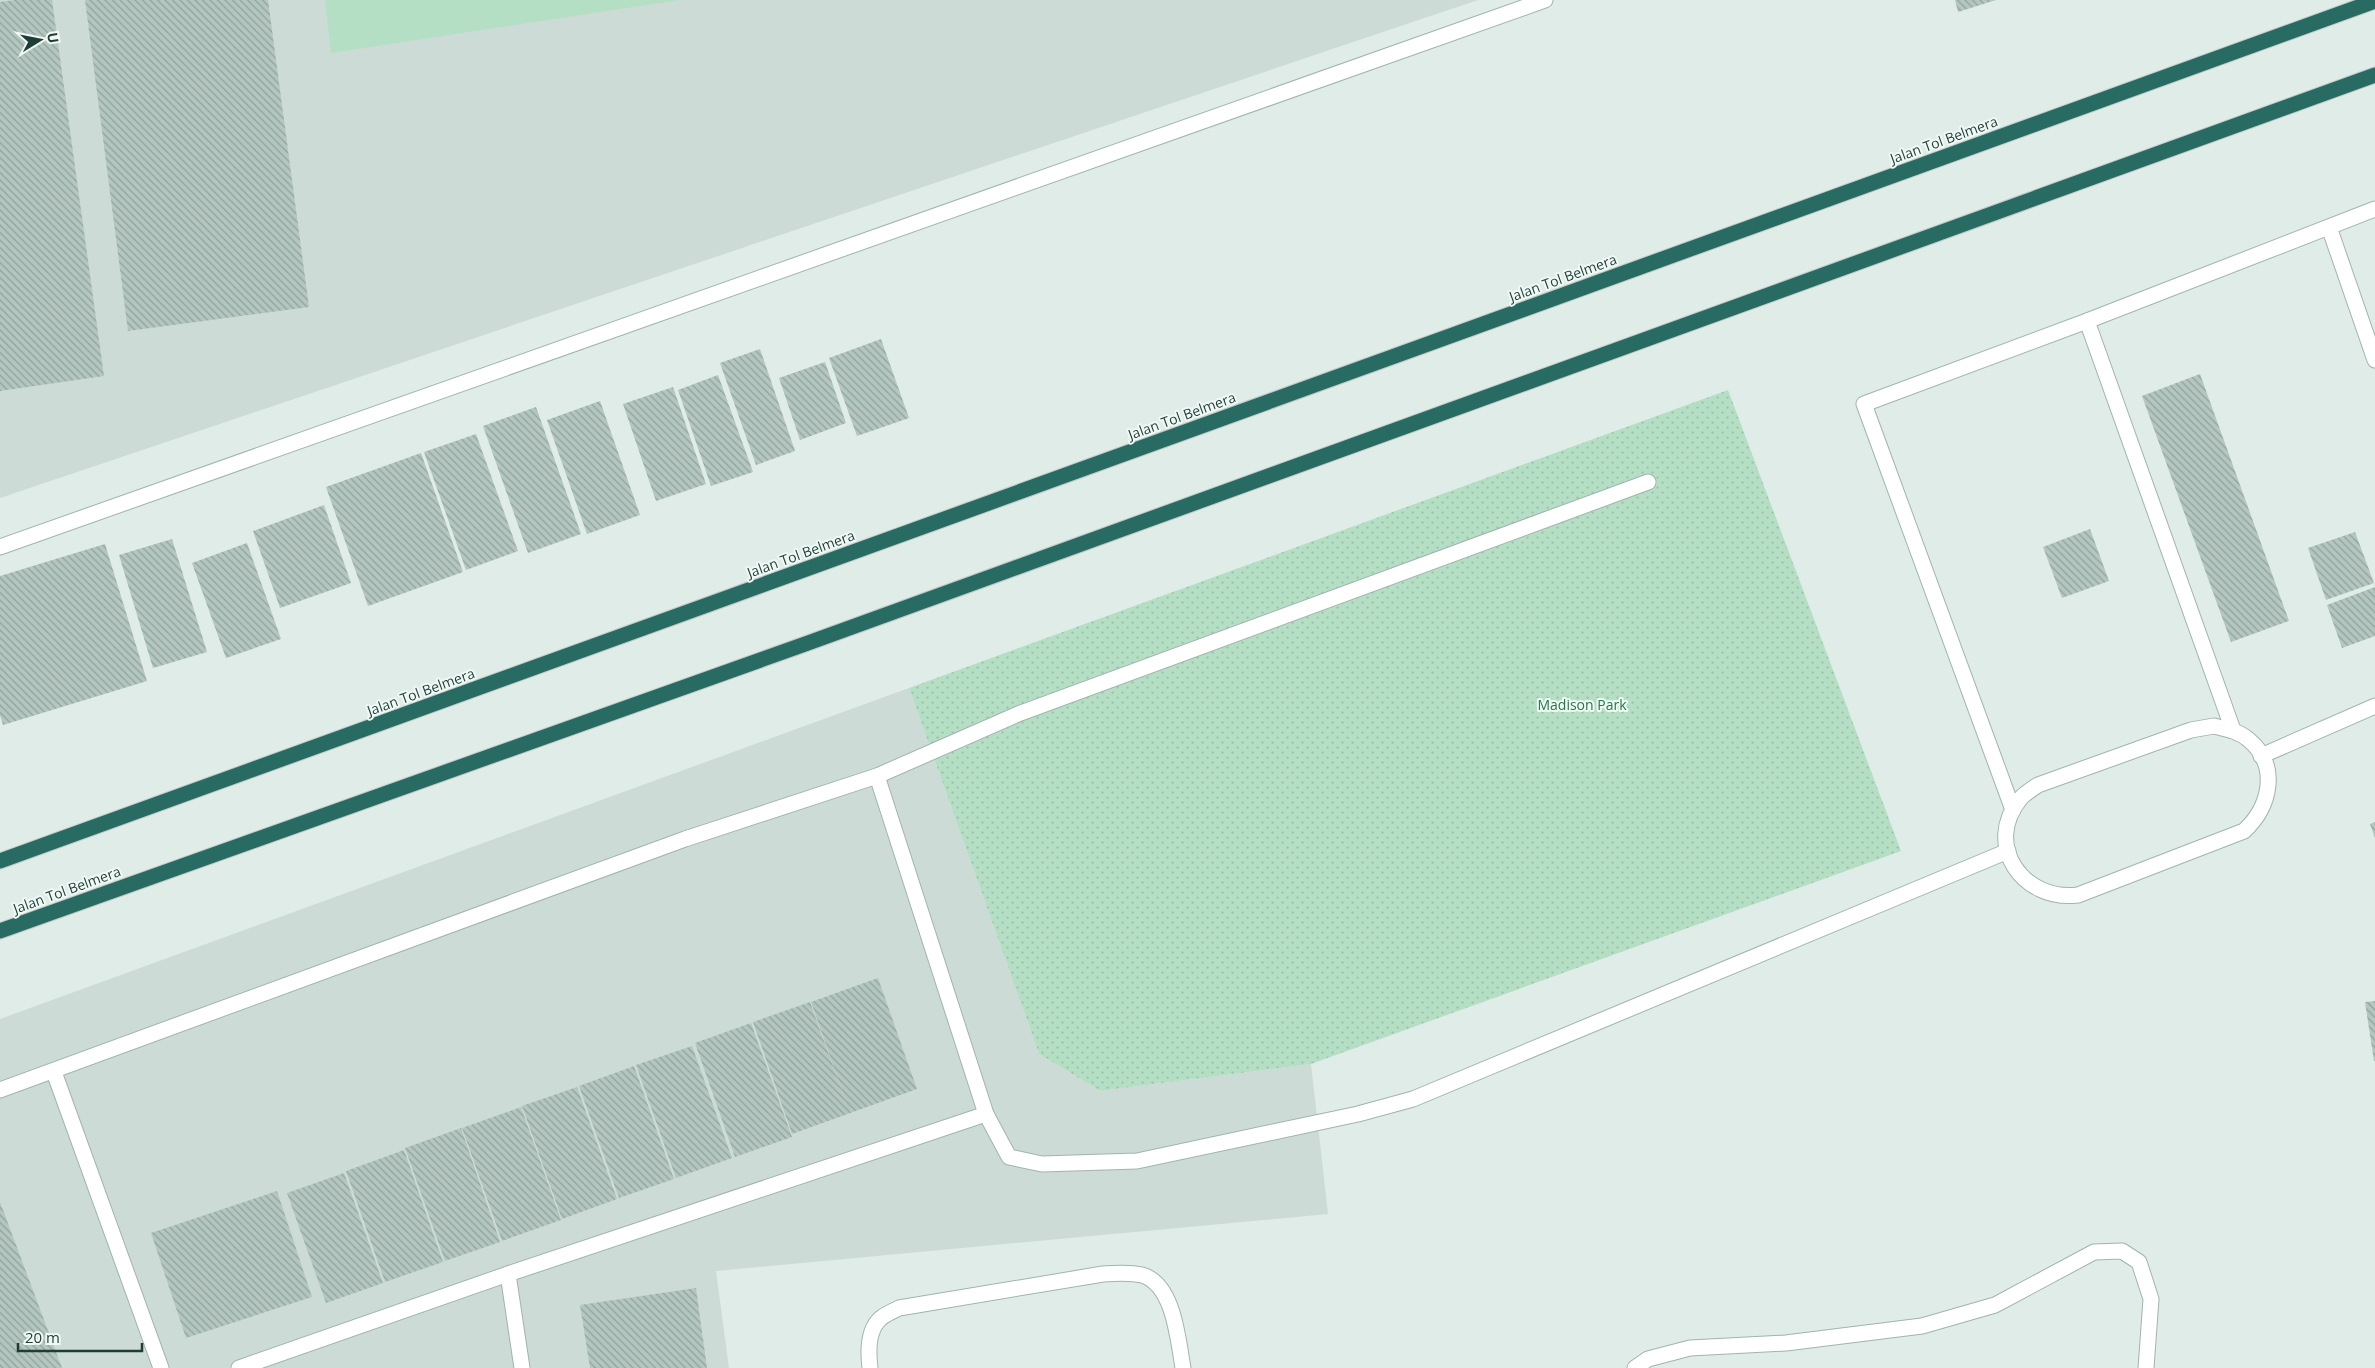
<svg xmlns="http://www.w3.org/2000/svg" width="2375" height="1368" viewBox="0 0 2375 1368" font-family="'Open Sans',sans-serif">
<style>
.built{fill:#cddbd6}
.park{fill:url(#park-dots)}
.pitch{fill:#b5dfc4}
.building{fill:url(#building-back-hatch)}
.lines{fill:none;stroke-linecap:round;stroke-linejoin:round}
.minor-casing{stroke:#a1b4af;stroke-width:17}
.highway-casing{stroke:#c0c9c7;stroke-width:17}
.minor{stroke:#fff;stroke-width:15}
.highway{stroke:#286b63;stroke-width:15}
.labels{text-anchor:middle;stroke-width:4;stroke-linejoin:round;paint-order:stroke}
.street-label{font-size:14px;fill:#1e3d37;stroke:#eff8f4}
.park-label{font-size:14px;fill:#26774c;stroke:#eff8f4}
</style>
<defs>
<pattern id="park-dots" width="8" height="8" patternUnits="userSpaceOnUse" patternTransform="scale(1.25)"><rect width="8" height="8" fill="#b5dfc4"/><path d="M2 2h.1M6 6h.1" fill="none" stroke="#9bc0a9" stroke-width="1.8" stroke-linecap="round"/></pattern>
<pattern id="building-back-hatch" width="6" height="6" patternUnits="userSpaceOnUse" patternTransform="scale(1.25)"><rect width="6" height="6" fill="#b4c6c0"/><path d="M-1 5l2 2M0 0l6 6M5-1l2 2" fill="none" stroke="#92a29d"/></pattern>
</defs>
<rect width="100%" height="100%" fill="#dfece7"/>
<g class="built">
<polygon points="0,0 1478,0 0,498"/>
<polygon points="909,688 1039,1054 1100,1091 1311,1064 1328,1214 716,1271 729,1368 0,1368 0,1019"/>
</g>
<polygon class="park" points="1728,390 1901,851 1311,1064 1100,1091 1039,1054 909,688"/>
<polygon class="pitch" points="325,0 680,0 331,53"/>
<g class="building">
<polygon points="15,0 52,0 104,376 0,391 0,2"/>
<polygon points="85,0 268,0 309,307 128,331"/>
<polygon points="1955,0 1996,0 1958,12"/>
<polygon points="881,339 909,418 857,436 829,358"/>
<polygon points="760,349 795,451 756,465 720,363"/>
<polygon points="825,362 846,423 800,440 779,378"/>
<polygon points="2200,374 2289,621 2231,642 2142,396"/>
<polygon points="718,375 753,472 711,486 678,390"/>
<polygon points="673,387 706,484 656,501 623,404"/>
<polygon points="600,401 640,515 587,534 547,420"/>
<polygon points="536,407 581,534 528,553 483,426"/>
<polygon points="476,434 518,551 466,570 424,452"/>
<polygon points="421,453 463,572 368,606 326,487"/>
<polygon points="324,505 351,583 280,608 253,531"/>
<polygon points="2090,529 2109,581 2062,598 2043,547"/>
<polygon points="2355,532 2374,583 2326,600 2308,548"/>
<polygon points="172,539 207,652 153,668 119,555"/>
<polygon points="247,543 281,639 226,658 192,563"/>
<polygon points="105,544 147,681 3,725 0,715 0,576"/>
<polygon points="2375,587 2375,636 2342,648 2327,605"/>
<polygon points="2375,822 2375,838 2370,824"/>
<polygon points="878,978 917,1089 792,1134 753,1022 810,1002 848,1108 811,1002"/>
<polygon points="2375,1001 2375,1061 2374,1061 2365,1002"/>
<polygon points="751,1023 792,1137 735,1157 695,1043"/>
<polygon points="692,1046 732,1158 676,1178 636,1065"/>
<polygon points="634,1066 674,1179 619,1198 579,1086"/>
<polygon points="577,1087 617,1199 562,1219 522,1106"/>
<polygon points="521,1107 561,1220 502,1241 462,1128"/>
<polygon points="461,1128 500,1242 445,1261 405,1148"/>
<polygon points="404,1150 443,1262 385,1282 346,1171"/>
<polygon points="344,1173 383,1283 326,1303 287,1193"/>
<polygon points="277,1191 312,1297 186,1338 151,1233"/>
<polygon points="0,1202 62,1368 0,1368"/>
<polygon points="696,1288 707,1368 590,1368 580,1305"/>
</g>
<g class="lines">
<defs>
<g id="minor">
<polyline points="2329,227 2375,360"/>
<polyline points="2087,321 2233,730"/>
<polyline points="0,547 1545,0"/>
<path d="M2214,726c12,3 25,5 35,14 31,26 21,67 -5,91l-166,64c-55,7 -95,-50 -58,-96 4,-5 12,-10 18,-14l153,-55z"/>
<polyline points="2261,756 2375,706"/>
<polyline points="877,776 986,1114 1009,1157 1042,1164 1137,1161 1358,1114 1413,1099 2008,851"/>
<polyline points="2013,810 1864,404 2087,321 2375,209"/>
<polyline points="54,1072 161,1368"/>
<polyline points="0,1090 685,839 877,776 1018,714 1648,482"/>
<polyline points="508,1274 522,1368"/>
<polyline points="239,1368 508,1274 986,1114"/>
<path d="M870,1368c-2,-16 -2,-39 11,-50 5,-4 12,-7 18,-10l204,-34c13,-1 27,-2 39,1 32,9 36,65 41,93"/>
<polyline points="1635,1368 1648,1359 1690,1348 1786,1343 1922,1326 1995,1305 2094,1252 2122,1251 2139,1262 2151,1299 2146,1368"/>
</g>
<g id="highway">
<polyline points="0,861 2375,1"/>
<polyline points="0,931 808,643 2375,75"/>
</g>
</defs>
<use href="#minor" class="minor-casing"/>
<use href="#highway" class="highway-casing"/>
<use href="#minor" class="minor"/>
<use href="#highway" class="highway"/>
</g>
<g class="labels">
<g class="street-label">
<text transform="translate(1944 140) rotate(-20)" y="5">Jalan Tol Belmera</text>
<text transform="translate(1563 278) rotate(-20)" y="5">Jalan Tol Belmera</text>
<text transform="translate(1182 416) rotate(-20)" y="5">Jalan Tol Belmera</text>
<text transform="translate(801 554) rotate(-20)" y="5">Jalan Tol Belmera</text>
<text transform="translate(421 692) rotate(-20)" y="5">Jalan Tol Belmera</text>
<text transform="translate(67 890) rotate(-20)" y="5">Jalan Tol Belmera</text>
</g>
<g class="park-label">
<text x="1582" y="710">Madison Park</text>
</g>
</g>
<g transform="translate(40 40) rotate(80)" stroke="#eff8f4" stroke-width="4" paint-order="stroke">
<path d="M0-4L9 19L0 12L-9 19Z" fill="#1e3d37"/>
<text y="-8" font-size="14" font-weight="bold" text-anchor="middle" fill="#1e3d37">U</text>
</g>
<path d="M18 1343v8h124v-8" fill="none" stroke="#1e3d37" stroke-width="2.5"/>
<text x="25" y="1343" font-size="15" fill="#1e3d37" stroke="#eff8f4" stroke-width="4" paint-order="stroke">20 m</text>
</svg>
